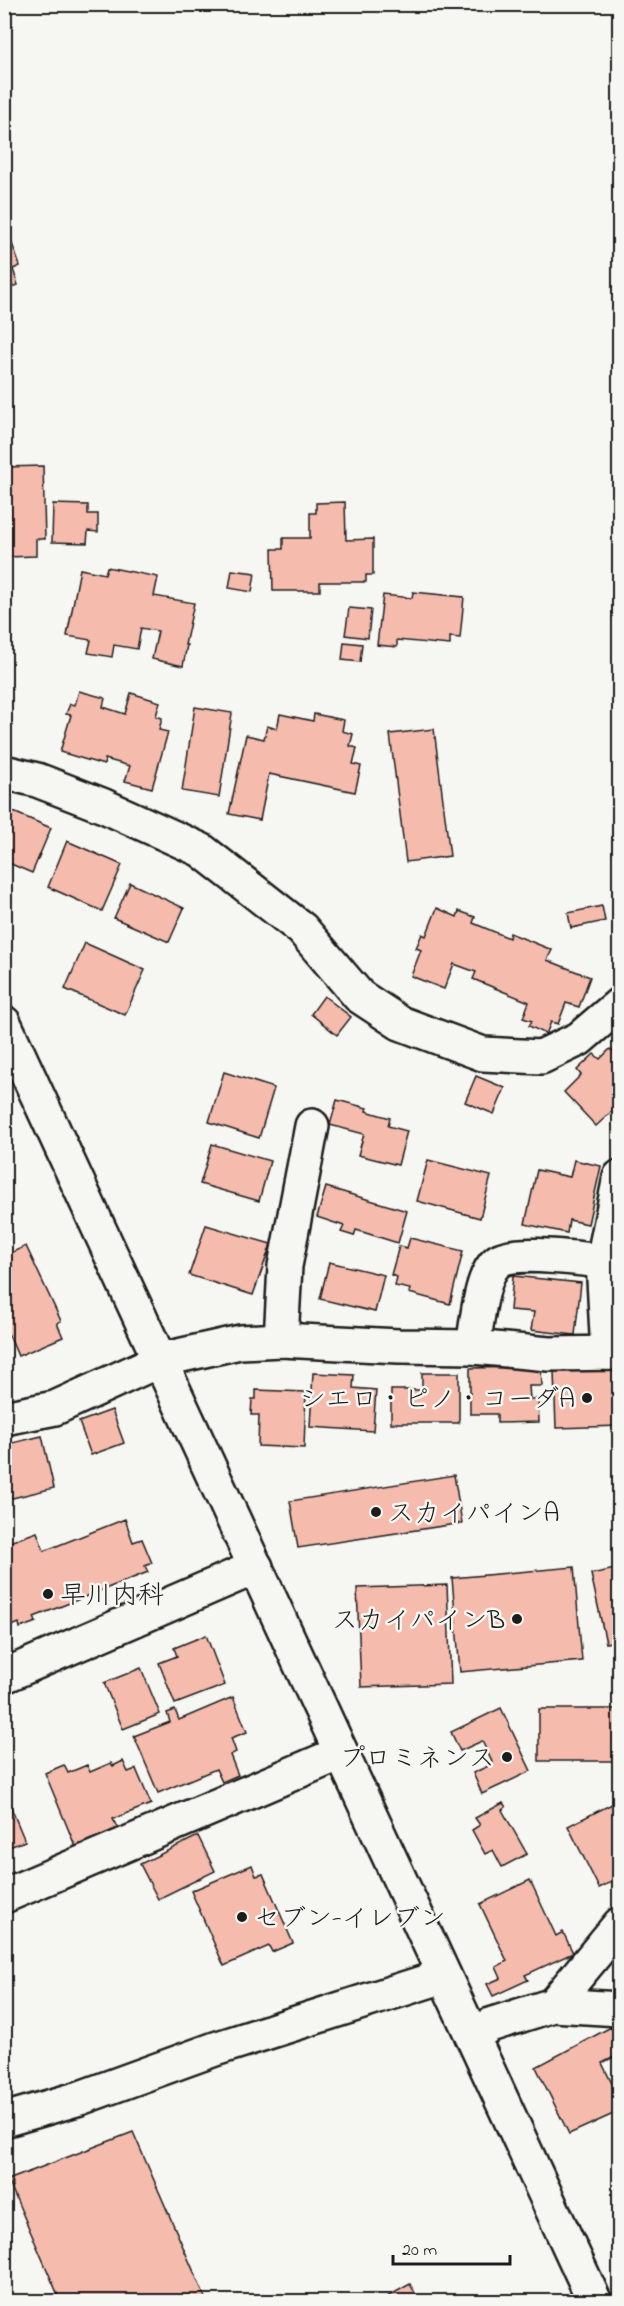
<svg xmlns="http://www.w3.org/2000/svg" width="624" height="2306" viewBox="0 0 624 2306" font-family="'Indie Flower','Klee One',sans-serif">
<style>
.building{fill:#f5bbad;stroke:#1c1c1c;stroke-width:1.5}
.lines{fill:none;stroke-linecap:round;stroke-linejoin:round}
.minor-casing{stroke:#1c1c1c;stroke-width:38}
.minor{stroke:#f6f6f2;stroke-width:33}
.poi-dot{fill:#1c1c1c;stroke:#f6f6f2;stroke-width:2}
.labels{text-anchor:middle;stroke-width:5;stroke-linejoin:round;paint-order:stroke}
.poi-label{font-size:26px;fill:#1c1c1c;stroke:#f6f6f2;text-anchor:end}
</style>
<rect width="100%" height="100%" fill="#f6f6f2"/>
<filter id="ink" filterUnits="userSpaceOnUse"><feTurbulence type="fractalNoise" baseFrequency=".0167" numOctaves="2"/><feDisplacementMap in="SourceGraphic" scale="12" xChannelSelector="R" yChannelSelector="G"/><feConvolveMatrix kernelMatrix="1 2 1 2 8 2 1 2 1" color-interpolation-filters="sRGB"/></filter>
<g filter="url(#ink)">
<g class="building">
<polygon points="4,221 20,266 13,269 18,285 4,290"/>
<polygon points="43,466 45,539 36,539 36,556 7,557 8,566 4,566 4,467"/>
<polygon points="345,502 346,540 373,539 373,575 366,575 366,582 320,582 320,591 273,591 272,549 283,549 283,538 310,538 310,513 316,513 316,503"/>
<polygon points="53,504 88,505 88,514 98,514 98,532 88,531 87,543 52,542"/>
<polygon points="107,567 158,577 154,596 194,603 185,645 187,645 183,666 152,659 158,631 141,628 137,649 114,645 112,657 88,653 91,640 67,636 80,569 105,574"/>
<polygon points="232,570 255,573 252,592 229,588"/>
<polygon points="413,592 464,597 460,638 450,637 450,645 397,640 397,647 377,645 383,595 412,598"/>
<polygon points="349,608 371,610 368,638 345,635"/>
<polygon points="344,642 362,644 360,662 342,660"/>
<polygon points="79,691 105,698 103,707 125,714 131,693 160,702 156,716 162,718 159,730 168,732 152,788 125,781 130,766 105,759 104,765 60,752 71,715 66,714 70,704 75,705"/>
<polygon points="195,707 232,713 219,797 182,791"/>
<polygon points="280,714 313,721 314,714 344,720 342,731 353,734 350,746 357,748 353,764 361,766 355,792 269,774 260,820 229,814 246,735 264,739 267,726 277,729"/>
<polygon points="434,729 450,856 406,862 390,734"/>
<polygon points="4,808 51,828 32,873 4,861"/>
<polygon points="67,841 122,865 102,911 48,887"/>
<polygon points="130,883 184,908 169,942 114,918"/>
<polygon points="602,906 605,921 571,928 568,913"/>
<polygon points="437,908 457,917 459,911 475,917 473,923 509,938 510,933 552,950 547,960 590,977 579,1007 566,1003 558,1024 551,1022 546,1034 529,1026 532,1021 523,1018 529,1002 473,979 476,972 454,964 444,989 411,976 421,950 416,948 422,934 426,936"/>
<polygon points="85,943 145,970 125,1015 65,989"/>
<polygon points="324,996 351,1017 337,1035 311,1014"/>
<polygon points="610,1049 620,1058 620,1104 596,1126 564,1092 581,1075 577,1070 594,1054 600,1059"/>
<polygon points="224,1072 274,1088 259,1138 209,1122"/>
<polygon points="476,1076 505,1088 494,1114 465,1102"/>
<polygon points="337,1100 367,1108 366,1111 390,1118 388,1126 407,1131 398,1165 358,1155 364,1134 330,1125"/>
<polygon points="212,1144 270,1161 259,1201 200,1184"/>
<polygon points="428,1160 491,1176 480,1218 417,1201"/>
<polygon points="574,1160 601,1166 588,1224 569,1220 567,1233 525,1224 537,1170 570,1177"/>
<polygon points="326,1187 407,1211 398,1243 356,1230 354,1236 341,1232 344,1226 317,1217"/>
<polygon points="206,1225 271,1244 253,1295 189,1275"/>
<polygon points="410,1238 463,1251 450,1304 409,1293 410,1289 395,1286 397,1277 391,1275 399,1246 407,1248"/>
<polygon points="26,1246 61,1321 57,1323 63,1337 18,1356 9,1335 4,1337 4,1256"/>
<polygon points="329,1262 384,1275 375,1312 320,1299"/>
<polygon points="513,1276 581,1283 575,1335 531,1330 534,1312 510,1310"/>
<polygon points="541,1367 542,1386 529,1386 530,1399 538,1399 539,1422 497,1423 497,1414 470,1414 470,1368"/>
<polygon points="620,1368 620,1426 556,1428 554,1371"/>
<polygon points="313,1373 354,1375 353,1388 376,1390 373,1431 310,1427"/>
<polygon points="422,1373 459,1373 459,1423 391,1423 391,1390 422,1390"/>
<polygon points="256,1390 306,1392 304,1448 258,1446 259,1415 251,1415 252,1399 256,1399"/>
<polygon points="112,1410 124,1443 91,1455 79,1422"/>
<polygon points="42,1436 54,1488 4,1500 4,1445"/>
<polygon points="454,1475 462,1523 298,1548 290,1501"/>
<polygon points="125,1519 133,1542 142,1539 152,1563 145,1566 148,1572 34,1617 36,1622 20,1628 19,1623 7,1628 4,1623 4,1544 37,1532 44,1551"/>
<polygon points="574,1567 582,1661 460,1672 452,1578"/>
<polygon points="620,1568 620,1640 606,1643 591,1574"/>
<polygon points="447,1585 451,1684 361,1687 357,1588"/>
<polygon points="206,1635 225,1685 175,1704 159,1663 177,1656 174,1648"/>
<polygon points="141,1668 160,1714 123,1729 104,1683"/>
<polygon points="233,1697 247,1732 231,1738 236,1752 230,1755 238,1775 222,1782 216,1769 158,1793 134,1736 170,1722 167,1713 175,1710 179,1720"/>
<polygon points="501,1708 531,1771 482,1794 473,1773 493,1764 482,1741 460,1751 451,1732"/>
<rect x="539" y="1709" width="81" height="52"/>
<polygon points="123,1761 128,1772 136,1769 151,1804 113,1819 118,1830 76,1848 45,1773 64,1765 68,1773 87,1765 90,1772 111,1763 113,1766"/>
<polygon points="7,1798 25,1841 4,1849 4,1799"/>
<polygon points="620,1800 620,1878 599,1888 568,1826"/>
<polygon points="503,1803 506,1807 502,1810 527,1854 502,1867 493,1850 485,1854 472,1830 480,1825 475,1818"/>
<polygon points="198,1836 215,1871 158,1899 140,1864"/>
<polygon points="252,1865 256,1876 263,1874 293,1943 272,1952 269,1946 224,1966 191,1891"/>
<polygon points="530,1880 556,1936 563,1932 573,1953 525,1975 528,1980 493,1996 487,1984 501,1978 496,1967 507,1961 480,1904"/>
<polygon points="611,2027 620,2042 620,2054 602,2063 620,2100 620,2111 569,2134 536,2067"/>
<polygon points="133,2132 207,2302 61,2302 8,2180"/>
<polygon points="410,2284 420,2302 378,2302"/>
</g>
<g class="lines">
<defs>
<g id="minor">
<polyline points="4,772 37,780 104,806 201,850 302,929 359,996 400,1023 483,1054 541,1057 579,1039 620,1004"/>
<polyline points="4,1023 595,2302"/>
<polyline points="281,1340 285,1266 312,1126"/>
<path d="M473,1347c4,-22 7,-71 24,-85 15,-13 84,-3 106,-1"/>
<polyline points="608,1353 603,1261 620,1177"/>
<polyline points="4,1418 55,1408 160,1360 240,1342 281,1340 399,1346 473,1347 549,1354 620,1353"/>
<polyline points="4,1676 256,1567"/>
<polyline points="4,1896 341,1753"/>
<polyline points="553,2005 620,1924"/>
<polyline points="472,2036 490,2025 553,2005 620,2009"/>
<polyline points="4,2120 80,2098 215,2049 444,1976"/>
</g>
</defs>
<use href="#minor" class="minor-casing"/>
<use href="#minor" class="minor"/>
</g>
</g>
<g class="poi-dot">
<circle cx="587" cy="1398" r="6"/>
<circle cx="376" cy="1512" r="6"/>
<circle cx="48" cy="1594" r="6"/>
<circle cx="517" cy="1619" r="6"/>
<circle cx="507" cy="1757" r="6"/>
<circle cx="242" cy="1917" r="6"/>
</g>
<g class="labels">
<g class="poi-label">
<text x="575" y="1407">シエロ・ピノ・コーダA</text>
<text x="388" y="1521" text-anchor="start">スカイパインA</text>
<text x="60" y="1603" text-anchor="start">早川内科</text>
<text x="505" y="1628">スカイパインB</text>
<text x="495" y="1766">プロミネンス</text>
<text x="254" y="1926" text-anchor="start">セブン-イレブン</text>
</g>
</g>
<rect width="624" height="2306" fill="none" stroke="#f6f6f2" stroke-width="24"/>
<rect x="12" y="12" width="600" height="2282" fill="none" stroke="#1c1c1c" stroke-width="2" filter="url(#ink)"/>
<path d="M393 2255v9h117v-9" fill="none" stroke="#1c1c1c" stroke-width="3"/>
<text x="402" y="2255" font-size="18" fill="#1c1c1c" stroke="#f6f6f2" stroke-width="4.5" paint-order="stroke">20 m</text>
</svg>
